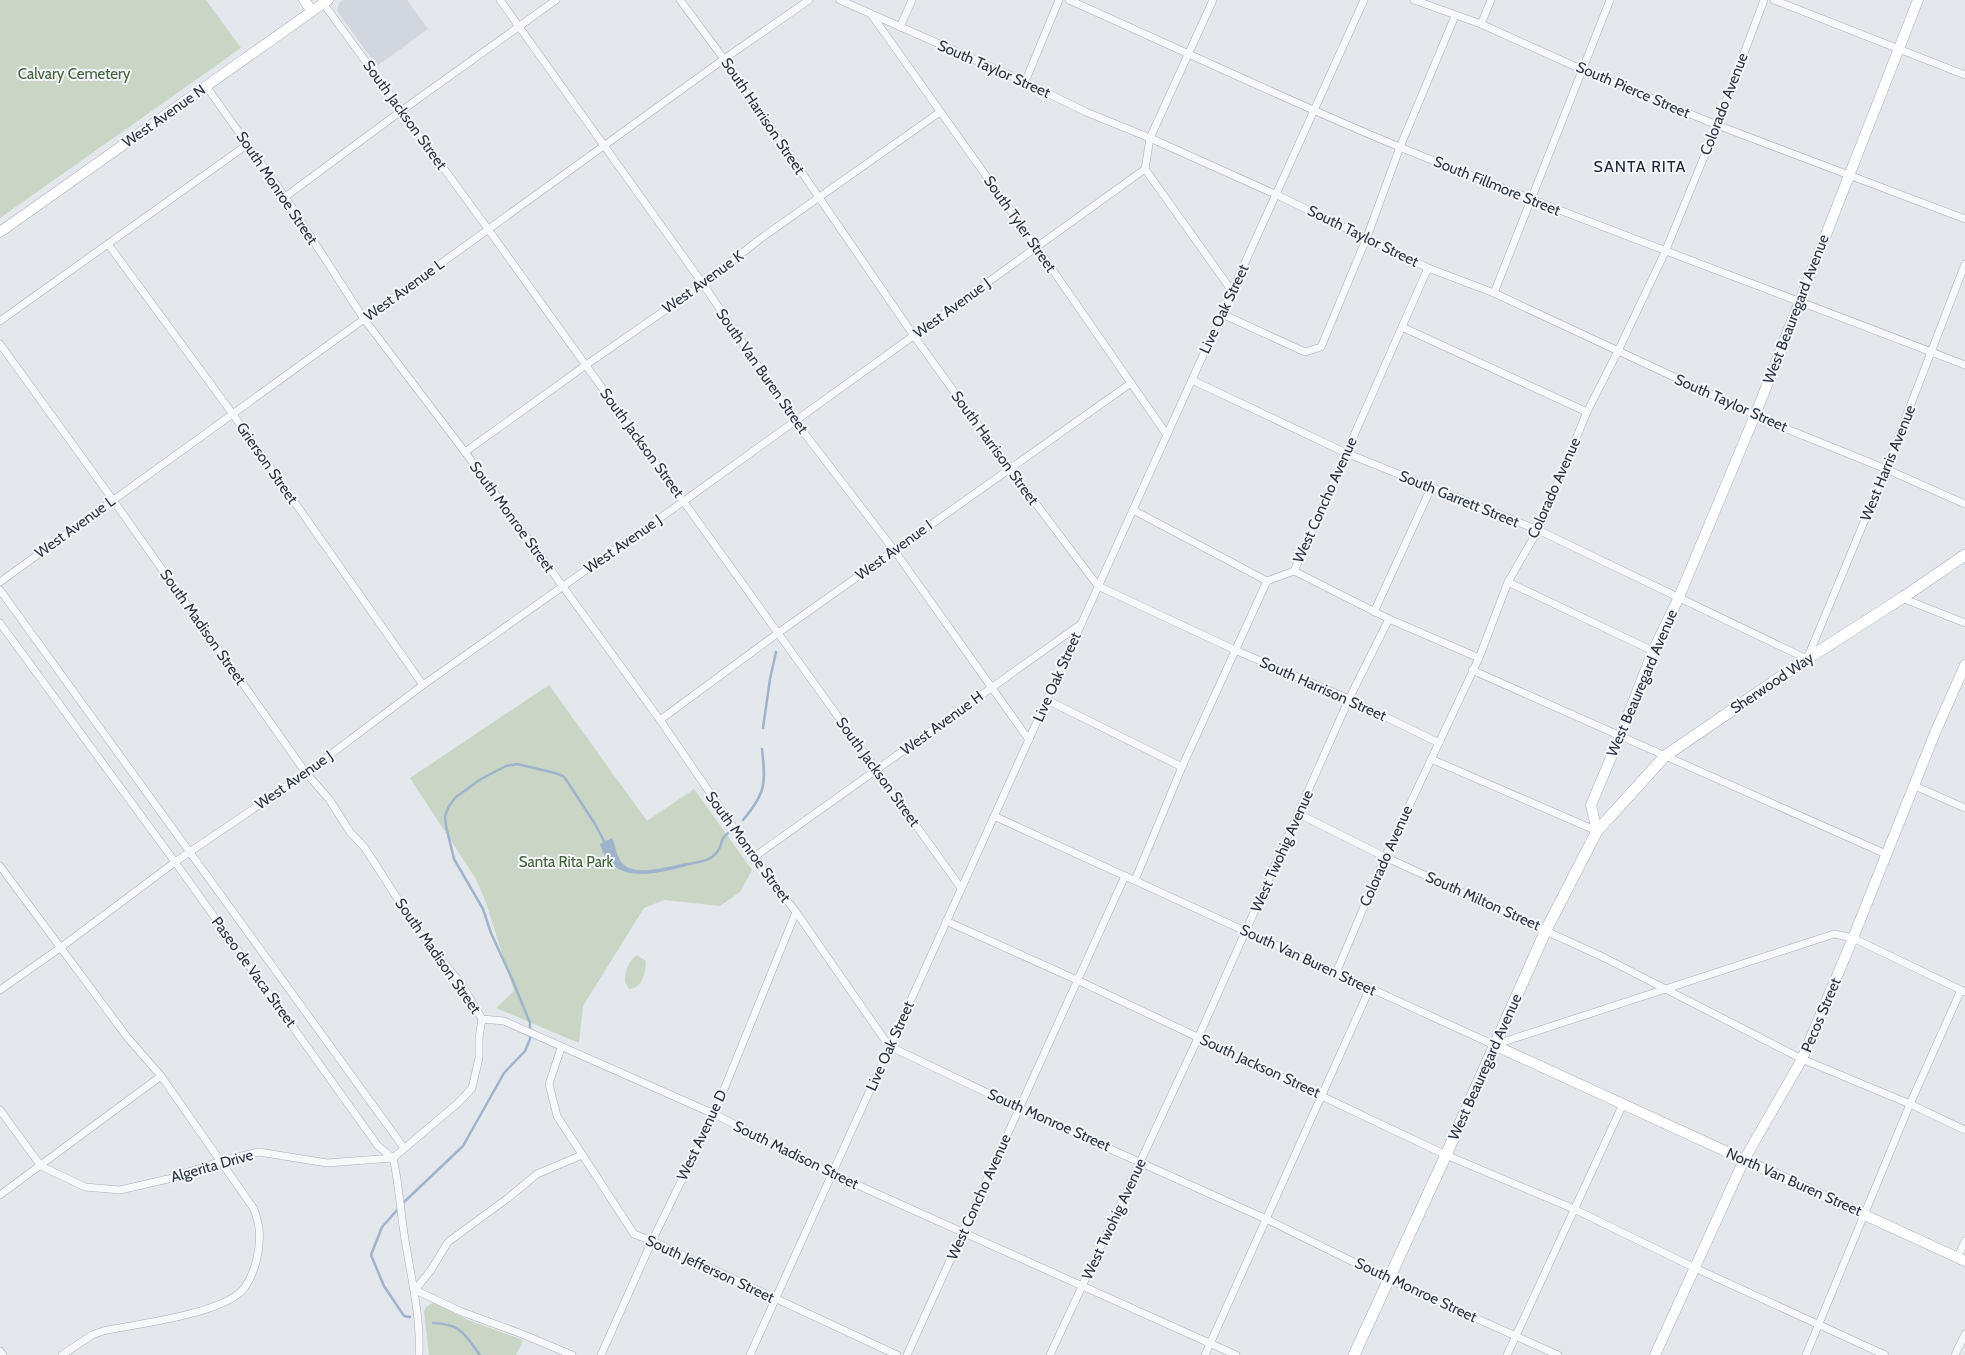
<svg xmlns="http://www.w3.org/2000/svg" width="1965" height="1355" viewBox="0 0 1965 1355" font-family="Cabin,sans-serif">
<style>
.built{fill:#d2d6de}
.green{fill:#c9d6c5}
.water{fill:#9fb4cc}
.lines{fill:none;stroke-linecap:round;stroke-linejoin:round}
.stream{stroke:#9fb4cc;stroke-width:2.5}
.street-casing{stroke:#a9aeb7;stroke-width:8}
.secondary-casing{stroke:#a9aeb7;stroke-width:11}
.primary-casing{stroke:#a3abb8;stroke-width:12}
.street{stroke:#f7f8fa;stroke-width:7}
.secondary{stroke:#fff;stroke-width:10}
.primary{stroke:#fff;stroke-width:11}
.labels{text-anchor:middle;stroke-width:4;stroke-linejoin:round;paint-order:stroke}
.street-label{font-size:15px;fill:#2b3445;stroke:#f4f6f9}
.park-label{font-size:15px;fill:#3f6138;stroke:#f4f6f9}
.neighbourhood-label{font-size:16px;letter-spacing:1px;fill:#1d2536;stroke:#f4f6f9}
</style>
<rect width="100%" height="100%" fill="#e4e7ec"/>
<polygon class="built" points="343,0 407,0 428,29 377,66 337,11 339,3"/>
<g class="green">
<polygon points="0,0 206,0 241,48 0,218"/>
<polygon points="549,685 647,821 694,789 752,870 740,892 720,906 664,900 644,908 583,1006 579,1043 496,1008 514,991 486,903 476,879 410,778"/>
<path d="M637,955l9,6c-1,12 -2,26 -17,28l-4,-7c0,-12 3,-20 12,-27z"/>
<polygon points="434,1302 468,1320 523,1340 516,1355 429,1355 424,1311 426,1307"/>
</g>
<path class="water" d="M612,838c4,9 4,18 11,26 13,13 47,2 63,-1l1,3c-31,8 -75,20 -87,-22z"/>
<g class="lines">
<g class="stream">
<polyline points="763,728 770,679 776,652"/>
<path d="M743,820c23,-27 23,-37 19,-71"/>
<path d="M684,865c13,-3 30,-3 36,-18 2,-7 2,-9 8,-14"/>
<polyline points="402,1204 463,1146 504,1073 525,1051 530,1039 530,1023 513,981 491,933 483,909 454,859 446,826 445,816 449,806 456,797 481,779 506,766 517,764 555,773 563,776 567,781 595,824 605,843"/>
<polyline points="398,1209 382,1227 371,1255 384,1286 404,1316 410,1317"/>
<path d="M433,1323c29,1 31,11 47,32"/>
</g>
<defs>
<g id="street">
<polyline points="500,0 703,284 795,421 894,550 1029,740"/>
<polyline points="680,0 724,59 914,336 1009,468 1098,586 1235,650 1349,699 1439,743"/>
<polyline points="840,0 1025,82 1086,112 1150,138 1277,195 1428,268 1494,293 1777,425 1886,469 1965,504"/>
<path d="M1069,0c111,49 221,102 333,148 187,76 376,144 563,217"/>
<polyline points="1414,0 1481,24 1583,70 1717,125 1965,219"/>
<polyline points="1774,0 1965,75"/>
<polyline points="323,3 488,229 961,888"/>
<polyline points="871,14 1036,246 1167,435"/>
<polyline points="1481,24 1491,0"/>
<polyline points="900,27 912,0"/>
<polyline points="1025,82 1059,0"/>
<polyline points="206,86 285,197 364,319 465,452 660,720 754,857 796,912 889,1046 1019,1108 1266,1219 1388,1279 1558,1355"/>
<polyline points="1145,169 1232,291"/>
<polyline points="285,197 401,111 556,0"/>
<polyline points="108,244 232,413 423,685"/>
<polyline points="1494,293 1610,0"/>
<polyline points="1222,314 1305,352 1321,347 1367,237 1400,147 1455,16"/>
<polyline points="0,321 248,144"/>
<polyline points="1402,327 1587,412"/>
<polyline points="0,344 113,500 306,773 329,799 350,832 365,848 415,926 462,985 482,1019 504,1021 714,1114 833,1174 1236,1355"/>
<polyline points="1192,380 1346,453 1538,530 1807,659 1886,469 1965,264"/>
<polyline points="465,452 586,365 703,284 760,239 940,112"/>
<polyline points="1133,510 1267,581"/>
<polyline points="1294,571 1389,619 1479,658"/>
<polyline points="0,582 724,59 809,0"/>
<polyline points="1508,582 1653,651"/>
<polyline points="0,590 404,1148"/>
<polyline points="1902,598 1965,623"/>
<polyline points="1374,612 1431,488"/>
<path d="M0,623l175,239 203,284 15,12c6,25 7,50 11,75 6,41 17,81 15,122"/>
<polyline points="1472,670 1886,854"/>
<polyline points="1047,700 1182,767"/>
<polyline points="660,720 778,633 1131,383"/>
<polyline points="1431,759 1597,831"/>
<polyline points="1915,786 1965,808"/>
<polyline points="1299,814 1385,857 1605,958 1802,1059 1910,1104 1965,1130"/>
<polyline points="994,816 1494,1045 1834,934 1853,938 1965,992"/>
<polyline points="754,857 1081,624"/>
<path d="M0,866l127,171 34,39 93,133c2,6 4,13 5,19 2,19 -3,43 -14,59 -18,27 -110,37 -142,44l-11,4 -30,20"/>
<polyline points="1135,880 1182,767 1267,581 1294,571 1428,268"/>
<polyline points="946,921 1077,980 1446,1155 1574,1209 1695,1268 1885,1355"/>
<polyline points="1336,973 1385,857 1479,658 1508,582 1538,530 1587,412 1618,351 1665,252 1717,125 1764,0"/>
<polyline points="0,990 60,948 175,862 306,773 423,685 684,501 1145,169 1150,138 1213,0"/>
<polyline points="561,1048 549,1084 557,1116 634,1234 652,1241 897,1355"/>
<polyline points="0,1110 41,1166 85,1187 120,1190 168,1179 221,1161 259,1152 327,1163 393,1158 458,1103 472,1088 479,1058 479,1038 482,1019"/>
<polyline points="0,1195 161,1076"/>
<polyline points="1958,1257 1965,1241"/>
<polyline points="0,1351 3,1355"/>
<polyline points="572,1355 522,1334 462,1312 415,1290 431,1270 448,1242 508,1198 537,1174 582,1155"/>
<polyline points="601,1355 652,1241 714,1114 796,912"/>
<polyline points="750,1355 1364,0"/>
<polyline points="907,1355 1125,876"/>
<polyline points="1050,1355 1198,1038 1349,699 1389,619"/>
<polyline points="1205,1355 1370,988"/>
<polyline points="1507,1355 1623,1104"/>
<polyline points="1806,1355 1910,1104 1961,990"/>
<polyline points="1955,1355 1965,1334"/>
</g>
<g id="secondary">
<polyline points="304,0 312,11"/>
<polyline points="0,232 328,0"/>
<polyline points="1597,831 1591,805 1620,736 1653,651 1679,597 1756,413 1918,0"/>
<polyline points="1494,1045 1965,1261"/>
<polyline points="1655,1355 1744,1160 1802,1059 1853,938 1935,733 1965,665"/>
</g>
<polyline id="primary" points="1354,1355 1446,1155 1546,930 1597,831 1665,756 1807,659 1902,598 1965,555"/>
</defs>
<use href="#street" class="street-casing"/>
<use href="#secondary" class="secondary-casing"/>
<use href="#primary" class="primary-casing"/>
<use href="#street" class="street"/>
<use href="#secondary" class="secondary"/>
<use href="#primary" class="primary"/>
</g>
<g class="labels">
<g class="street-label">
<text transform="translate(994 69) rotate(24)" y="5">South Taylor Street</text>
<text transform="translate(1633 90) rotate(23)" y="5">South Pierce Street</text>
<text transform="translate(1724 104) rotate(-69)" y="5">Colorado Avenue</text>
<text transform="translate(405 115) rotate(54)" y="5">South Jackson Street</text>
<text transform="translate(164 116) rotate(-35)" y="5">West Avenue N</text>
<text transform="translate(763 116) rotate(56)" y="5">South Harrison Street</text>
<text transform="translate(1497 186) rotate(22)" y="5">South Fillmore Street</text>
<text transform="translate(277 188) rotate(56)" y="5">South Monroe Street</text>
<text transform="translate(1020 224) rotate(55)" y="5">South Tyler Street</text>
<text transform="translate(1363 236) rotate(26)" y="5">South Taylor Street</text>
<text transform="translate(703 282) rotate(-36)" y="5">West Avenue K</text>
<text transform="translate(404 290) rotate(-36)" y="5">West Avenue L</text>
<text transform="translate(952 308) rotate(-36)" y="5">West Avenue J</text>
<text transform="translate(1224 309) rotate(-65)" y="5">Live Oak Street</text>
<text transform="translate(1796 309) rotate(-69)" y="5">West Beauregard Avenue</text>
<text transform="translate(762 371) rotate(55)" y="5">South Van Buren Street</text>
<text transform="translate(1731 403) rotate(24)" y="5">South Taylor Street</text>
<text transform="translate(642 443) rotate(54)" y="5">South Jackson Street</text>
<text transform="translate(995 448) rotate(54)" y="5">South Harrison Street</text>
<text transform="translate(267 463) rotate(55)" y="5">Grierson Street</text>
<text transform="translate(1888 463) rotate(-68)" y="5">West Harris Avenue</text>
<text transform="translate(1554 488) rotate(-66)" y="5">Colorado Avenue</text>
<text transform="translate(1459 499) rotate(22)" y="5">South Garrett Street</text>
<text transform="translate(1325 500) rotate(-66)" y="5">West Concho Avenue</text>
<text transform="translate(512 517) rotate(54)" y="5">South Monroe Street</text>
<text transform="translate(75 527) rotate(-36)" y="5">West Avenue L</text>
<text transform="translate(623 544) rotate(-35)" y="5">West Avenue J</text>
<text transform="translate(894 550) rotate(-36)" y="5">West Avenue I</text>
<text transform="translate(203 627) rotate(55)" y="5">South Madison Street</text>
<text transform="translate(1057 677) rotate(-66)" y="5">Live Oak Street</text>
<text transform="translate(1642 683) rotate(-67)" y="5">West Beauregard Avenue</text>
<text transform="translate(1772 683) rotate(-34)" y="5">Sherwood Way</text>
<text transform="translate(1323 689) rotate(24)" y="5">South Harrison Street</text>
<text transform="translate(942 723) rotate(-36)" y="5">West Avenue H</text>
<text transform="translate(878 772) rotate(54)" y="5">South Jackson Street</text>
<text transform="translate(294 780) rotate(-35)" y="5">West Avenue J</text>
<text transform="translate(748 847) rotate(54)" y="5">South Monroe Street</text>
<text transform="translate(1282 851) rotate(-66)" y="5">West Twohig Avenue</text>
<text transform="translate(1386 856) rotate(-66)" y="5">Colorado Avenue</text>
<text transform="translate(1483 901) rotate(24)" y="5">South Milton Street</text>
<text transform="translate(438 956) rotate(55)" y="5">South Madison Street</text>
<text transform="translate(1308 960) rotate(25)" y="5">South Van Buren Street</text>
<text transform="translate(254 972) rotate(54)" y="5">Paseo de Vaca Street</text>
<text transform="translate(1821 1015) rotate(-67)" y="5">Pecos Street</text>
<text transform="translate(890 1046) rotate(-66)" y="5">Live Oak Street</text>
<text transform="translate(1260 1066) rotate(25)" y="5">South Jackson Street</text>
<text transform="translate(1485 1067) rotate(-66)" y="5">West Beauregard Avenue</text>
<text transform="translate(1049 1120) rotate(24)" y="5">South Monroe Street</text>
<text transform="translate(702 1135) rotate(-65)" y="5">West Avenue D</text>
<text transform="translate(796 1155) rotate(26)" y="5">South Madison Street</text>
<text transform="translate(212 1166) rotate(-16)" y="5">Algerita Drive</text>
<text transform="translate(1794 1182) rotate(24)" y="5">North Van Buren Street</text>
<text transform="translate(979 1197) rotate(-66)" y="5">West Concho Avenue</text>
<text transform="translate(1114 1219) rotate(-65)" y="5">West Twohig Avenue</text>
<text transform="translate(710 1269) rotate(25)" y="5">South Jefferson Street</text>
<text transform="translate(1416 1290) rotate(25)" y="5">South Monroe Street</text>
</g>
<g class="park-label">
<text x="74" y="79">Calvary Cemetery</text>
<text x="566" y="867">Santa Rita Park</text>
</g>
<g class="neighbourhood-label">
<text x="1640" y="172">SANTA RITA</text>
</g>
</g>
</svg>
